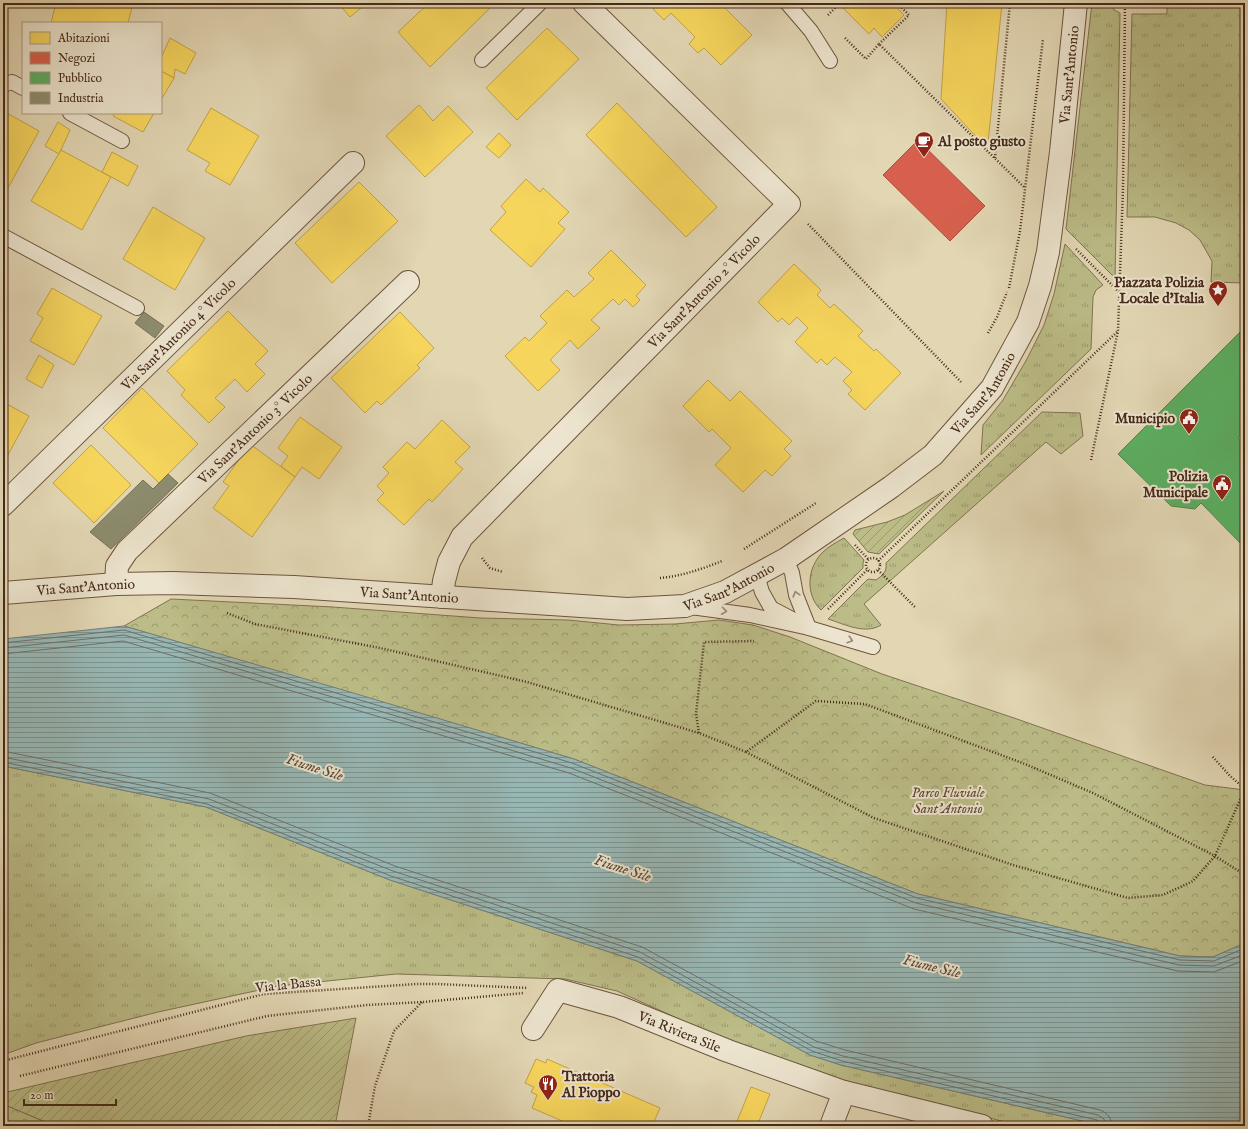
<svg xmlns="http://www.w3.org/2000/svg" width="1248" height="1129" viewBox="0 0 1248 1129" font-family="'IM FELL English',serif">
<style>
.grass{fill:url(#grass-tufts);stroke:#817350}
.park{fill:url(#park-crowns);stroke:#817350}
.garden{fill:url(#garden-furrows);stroke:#817350}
.water{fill:url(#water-rules);stroke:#777f77}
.homes{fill:#f6d55c;stroke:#c2a248}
.shops{fill:#d6604d;stroke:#ab503e}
.public{fill:#5aae61;stroke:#54864c}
.industry{fill:#8c8c6e;stroke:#776f55}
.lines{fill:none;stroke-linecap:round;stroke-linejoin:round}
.shore{stroke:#6f7068;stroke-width:1}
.lane-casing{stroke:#6e5540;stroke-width:16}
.street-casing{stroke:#6e5540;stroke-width:24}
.path{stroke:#472a1a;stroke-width:2.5;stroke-dasharray:1 2;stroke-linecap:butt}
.lane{stroke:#ece4ce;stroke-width:14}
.street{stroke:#ece4ce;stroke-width:22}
.oneway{stroke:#9a8774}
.labels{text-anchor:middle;stroke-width:4;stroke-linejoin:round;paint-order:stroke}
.street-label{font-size:14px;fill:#472a1a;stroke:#ece4ce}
.poi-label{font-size:14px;font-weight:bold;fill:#472a1a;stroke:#ece4ce;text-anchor:end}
.park-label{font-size:14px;font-style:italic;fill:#5e4730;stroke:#ece4ce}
.water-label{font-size:15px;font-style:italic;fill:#574639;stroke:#ece4ce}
</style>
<defs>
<pattern id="grass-tufts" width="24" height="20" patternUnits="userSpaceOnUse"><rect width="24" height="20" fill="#bbbc87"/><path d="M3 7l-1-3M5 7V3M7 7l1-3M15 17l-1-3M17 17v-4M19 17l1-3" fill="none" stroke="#9a996e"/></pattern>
<pattern id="park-crowns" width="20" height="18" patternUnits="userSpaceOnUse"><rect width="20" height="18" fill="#bbbc87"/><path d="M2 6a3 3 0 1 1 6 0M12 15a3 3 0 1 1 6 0" fill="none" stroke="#9a996e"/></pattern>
<pattern id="garden-furrows" width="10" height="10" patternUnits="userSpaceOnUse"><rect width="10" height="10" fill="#bbbc87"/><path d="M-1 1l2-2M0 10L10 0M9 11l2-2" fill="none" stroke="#9a996e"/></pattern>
<pattern id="water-rules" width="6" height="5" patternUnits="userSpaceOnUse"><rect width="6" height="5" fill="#97b7b5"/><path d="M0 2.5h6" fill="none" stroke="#7d9592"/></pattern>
</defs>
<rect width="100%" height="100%" fill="#e2d6b3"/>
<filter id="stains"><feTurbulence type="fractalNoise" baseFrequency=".005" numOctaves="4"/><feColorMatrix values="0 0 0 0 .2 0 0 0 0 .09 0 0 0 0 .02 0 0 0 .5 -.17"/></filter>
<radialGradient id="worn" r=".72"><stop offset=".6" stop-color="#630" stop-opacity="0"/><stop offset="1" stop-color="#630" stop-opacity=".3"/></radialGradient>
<g class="grass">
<polygon points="1092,3 1113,4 1114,10 1120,13 1115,278 1066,229"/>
<polygon points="1167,3 1245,3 1245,283 1211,282 1212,261 1200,240 1189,230 1176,223 1155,217 1127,217 1132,14 1167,14"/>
<polygon points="1065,244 1103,285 1096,290 1093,297 1091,349 981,455 983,425 1003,400 1027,359 1044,325 1054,294"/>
<path d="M1042,412l38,1 3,23 -22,18 -15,-12 -182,162 17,21c-16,10 -37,-1 -53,-6l40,-40 8,1c7,-5 11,-8 10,-17z"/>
<path d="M844,538l20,22 -1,3v5l-42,42c-16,-15 -14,-43 2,-58 6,-6 14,-10 21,-14z"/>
<polygon points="3,766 206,807 390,880 637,961 810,1055 841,1065 1104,1126 1021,1126 836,1079 728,1041 617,991 565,979 396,974 278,986 158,1012 36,1043 3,1055"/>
</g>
<g class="park">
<polygon points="171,599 333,607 480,618 568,620 619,625 675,624 719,620 753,625 790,637 882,674 1014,718 1205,785 1245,790 1245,943 1213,957 1180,956 918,894 574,759 124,626"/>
<polygon points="3,1104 55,1126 3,1126"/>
</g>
<g class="garden">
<polygon points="944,491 879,554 868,552 853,534 855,530 887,522 905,515"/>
<polygon points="356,1018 335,1126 55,1126 3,1104 3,1093 246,1036"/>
</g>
<polygon class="water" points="124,626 350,692 574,759 918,894 1180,956 1213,957 1245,943 1245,1126 1104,1126 841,1065 810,1055 637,961 390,880 206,807 3,766 3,639"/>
<g class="homes">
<polygon points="56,3 117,3 132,7 128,23 51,23"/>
<polygon points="338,3 367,3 350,17"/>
<polygon points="429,3 490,3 493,5 430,67 398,32"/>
<polygon points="658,3 720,3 752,35 721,65 704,48 698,53 689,44 695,37 671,13 664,20 653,9 659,4"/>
<polygon points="838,3 902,3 897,8 904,15 882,37 874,28 869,34"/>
<polygon points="947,3 1002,3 988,143 984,145 941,99"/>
<polygon points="547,28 579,59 517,120 486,88"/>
<polygon points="170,38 196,53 185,74 175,69 174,78 161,71 161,58"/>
<polygon points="161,71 174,78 161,100"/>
<polygon points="617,103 717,207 686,237 586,135"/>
<polygon points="419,105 433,121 448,106 473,132 425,177 386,136"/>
<polygon points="211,108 259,136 230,185 205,171 210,163 187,150"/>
<polygon points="3,111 39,131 3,197"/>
<polygon points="115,113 154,113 143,132 113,116"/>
<polygon points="58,122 70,130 59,154 45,146"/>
<polygon points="499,133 511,145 499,158 486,147"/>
<polygon points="61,150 111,177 82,230 31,201"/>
<polygon points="112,152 138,166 128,186 102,172"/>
<polygon points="526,179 540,192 543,188 569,212 558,223 565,229 531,267 490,230 506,212 501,206"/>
<polygon points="359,182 398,221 332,283 295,243"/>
<polygon points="153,207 205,238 175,290 123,259"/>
<polygon points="611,250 646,285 636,296 640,300 633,307 625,299 619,305 613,299 591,320 600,328 578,349 570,340 550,360 560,370 538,391 505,356 525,337 529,341 547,323 540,316 567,290 574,297 594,279 588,273"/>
<polygon points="794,264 821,290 817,295 830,308 834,304 863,331 858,336 874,351 876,349 901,373 865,410 848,394 852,390 843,381 852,372 835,357 827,365 821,359 817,363 795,342 808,328 797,317 789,325 782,318 778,322 758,302"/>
<polygon points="52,288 102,316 74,365 30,341 43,318 37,314"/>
<polygon points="228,311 268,351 255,364 265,374 247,392 235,379 215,398 225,407 209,423 181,395 185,390 167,371"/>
<polygon points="400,312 434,348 417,365 420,368 381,405 377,401 365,413 331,378"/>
<polygon points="39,355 54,365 42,388 26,379"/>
<polygon points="708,380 730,401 740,391 792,441 784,449 791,456 772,476 765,470 743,492 715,465 731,448 712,429 709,432 683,406"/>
<polygon points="142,388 198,444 159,483 103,428"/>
<polygon points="3,402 29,416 3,464"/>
<polygon points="300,417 342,447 319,479 302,467 295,477 281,466 288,456 278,448"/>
<polygon points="442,420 470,447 455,462 463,469 432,502 429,499 404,525 377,500 384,493 377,486 389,473 383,467 407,442 415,449"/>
<polygon points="250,444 295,477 252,537 213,508 229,486 223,482"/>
<polygon points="91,445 131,485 94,523 53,483"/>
<polygon points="536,1059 546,1063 547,1059 660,1108 652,1126 574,1126 532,1108 537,1095 531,1092 534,1087 525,1083"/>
<polygon points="751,1087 770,1094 757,1126 735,1126"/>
</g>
<polygon class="shops" points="918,140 985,206 950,241 883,175"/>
<polygon class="public" points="1245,327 1245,432 1238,438 1245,445 1245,548 1201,503 1195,509 1171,506 1118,454"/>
<g class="industry">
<polygon points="144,312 164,326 155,338 135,323"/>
<polygon points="168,474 178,483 111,549 90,532 143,480 153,489"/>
</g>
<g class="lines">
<g class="shore">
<polyline points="3,643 124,630 572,763 917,898 1180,960 1214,961 1245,948"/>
<polyline points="3,648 124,635 571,768 916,903 1179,965 1214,966 1245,954"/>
<polyline points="3,654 123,641 569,773 914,909 1178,971 1214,972 1245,960"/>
<path d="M3,751l207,42 185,73 247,81 174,94 29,9 255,60c8,3 11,8 12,16"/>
<polyline points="3,757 209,799 393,871 640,952 814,1047 843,1056 1098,1115 1104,1119 1106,1126"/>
<polyline points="3,762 207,804 391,876 638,957 812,1051 842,1061 1097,1120 1100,1122 1100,1126"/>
</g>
<defs>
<g id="lane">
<polyline points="787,3 811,31 830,61"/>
<polyline points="482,60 540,3"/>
<polyline points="3,85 12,82 23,88"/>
<polyline points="70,113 122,141"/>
<polyline points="3,236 137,308"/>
<polyline points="786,559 792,573 796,595 809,628"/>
<polyline points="757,575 762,592 771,608 792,619"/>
<polyline points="691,607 750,615 809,628 873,647"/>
</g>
<g id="street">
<path id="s1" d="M3,505l350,-342"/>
<path id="s2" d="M116,584l1,-18 10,-15 281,-269"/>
<path id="s3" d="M3,593l113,-9 57,-1 121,4 333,22 58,-3 40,-14 61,-33 105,-72 42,-32 59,-67 36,-66 12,-36 8,-34 13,-100 15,-149"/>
<path id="s4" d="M442,597l2,-16 5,-19 13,-25 327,-333 -205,-201"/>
<path id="s5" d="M533,1029l25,-39 61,17 109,44 116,41 138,34"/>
<polyline points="831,1126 844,1092"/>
</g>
</defs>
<use href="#lane" class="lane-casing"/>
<use href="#street" class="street-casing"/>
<g class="path">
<polyline points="828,15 839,4"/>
<polyline points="845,38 866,59 879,44 1025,188"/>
<polyline points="879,44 909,15 901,7 905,3"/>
<polyline points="995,158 1010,3"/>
<polyline points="808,224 961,382"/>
<polyline points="1076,249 1119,292"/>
<polyline points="1009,288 1020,231 1043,39"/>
<polyline points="988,333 997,317 1007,292"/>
<polyline points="1091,460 1118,331 1123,188 1125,3"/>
<polyline points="855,545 869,560"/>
<polyline points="744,549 816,503"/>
<polyline points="482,558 490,568 503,572"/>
<circle cx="873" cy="565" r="7"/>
<polyline points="878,561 1117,332"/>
<polyline points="878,570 915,607"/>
<path d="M660,578c22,-2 42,-9 62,-17"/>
<polyline points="828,609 867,570"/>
<polyline points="227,613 255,624 380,648 527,682 699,733 746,752 816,701 865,704 1025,764 1093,793 1215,856 1245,875"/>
<polyline points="699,733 696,714 704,642 754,641"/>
<polyline points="746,752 874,818 1013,865 1128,898 1163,895 1193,881 1215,856 1245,789 1230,776 1212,756"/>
<polyline points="3,1061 264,994 417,984 437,984 528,988"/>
<polyline points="20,1076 267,1016 367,1005 423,1002 524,993"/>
<polyline points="368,1126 375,1086 394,1031 422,1002"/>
</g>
<use href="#lane" class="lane"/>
<use href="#street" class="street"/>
</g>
<defs><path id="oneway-chevron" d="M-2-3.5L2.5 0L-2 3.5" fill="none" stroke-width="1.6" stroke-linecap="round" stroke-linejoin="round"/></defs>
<g class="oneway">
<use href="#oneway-chevron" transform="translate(796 594) rotate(-106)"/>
<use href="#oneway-chevron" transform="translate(724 611) rotate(8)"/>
<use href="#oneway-chevron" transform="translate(850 640) rotate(17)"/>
</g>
<defs>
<symbol id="cafe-pin" viewBox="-11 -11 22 30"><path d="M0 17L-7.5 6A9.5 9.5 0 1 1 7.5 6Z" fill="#8f2418" stroke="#ece4ce"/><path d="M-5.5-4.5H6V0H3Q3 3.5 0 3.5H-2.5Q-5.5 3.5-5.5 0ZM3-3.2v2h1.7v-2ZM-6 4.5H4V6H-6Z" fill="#fff"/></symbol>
<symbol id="sight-pin" viewBox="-11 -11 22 30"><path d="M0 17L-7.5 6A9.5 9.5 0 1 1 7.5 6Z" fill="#8f2418" stroke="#ece4ce"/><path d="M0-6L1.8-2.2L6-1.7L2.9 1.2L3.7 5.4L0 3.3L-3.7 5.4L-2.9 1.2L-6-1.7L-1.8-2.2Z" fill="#fff"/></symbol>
<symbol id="civic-pin" viewBox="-11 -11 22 30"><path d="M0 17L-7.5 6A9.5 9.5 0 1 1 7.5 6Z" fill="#8f2418" stroke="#ece4ce"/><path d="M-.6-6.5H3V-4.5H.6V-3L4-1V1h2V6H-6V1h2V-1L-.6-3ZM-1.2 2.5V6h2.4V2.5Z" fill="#fff"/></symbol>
<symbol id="restaurant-pin" viewBox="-11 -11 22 30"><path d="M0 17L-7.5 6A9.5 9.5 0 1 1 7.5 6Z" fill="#8f2418" stroke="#ece4ce"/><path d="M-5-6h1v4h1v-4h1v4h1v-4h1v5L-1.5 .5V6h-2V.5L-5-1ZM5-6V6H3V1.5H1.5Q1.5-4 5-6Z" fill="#fff"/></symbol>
</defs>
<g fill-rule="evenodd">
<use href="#cafe-pin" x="913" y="130" width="22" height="30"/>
<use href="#sight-pin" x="1207" y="279" width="22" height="30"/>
<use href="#civic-pin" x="1178" y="407" width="22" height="30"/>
<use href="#civic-pin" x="1211" y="473" width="22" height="30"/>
<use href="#restaurant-pin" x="537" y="1073" width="22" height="30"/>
</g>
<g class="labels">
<g class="street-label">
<text dy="5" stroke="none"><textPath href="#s3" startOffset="1391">Via Sant'Antonio</textPath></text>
<text dy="5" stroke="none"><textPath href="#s4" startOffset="409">Via Sant'Antonio 2° Vicolo</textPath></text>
<text dy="5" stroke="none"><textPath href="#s1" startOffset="245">Via Sant'Antonio 4° Vicolo</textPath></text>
<text dy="5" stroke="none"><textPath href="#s3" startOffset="1055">Via Sant'Antonio</textPath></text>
<text dy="5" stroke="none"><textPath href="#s2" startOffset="213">Via Sant'Antonio 3° Vicolo</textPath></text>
<text dy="5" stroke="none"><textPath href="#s3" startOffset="731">Via Sant'Antonio</textPath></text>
<text dy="5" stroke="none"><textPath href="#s3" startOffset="83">Via Sant'Antonio</textPath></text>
<text dy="5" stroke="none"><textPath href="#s3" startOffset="407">Via Sant'Antonio</textPath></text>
<text transform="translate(288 984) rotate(-6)" y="5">Via la Bassa</text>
<text dy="5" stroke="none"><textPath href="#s5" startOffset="175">Via Riviera Sile</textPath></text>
</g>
<g class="poi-label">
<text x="938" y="146" text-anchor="start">Al posto giusto</text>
<text x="1204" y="287">Piazzata Polizia<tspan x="1204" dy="16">Locale d'Italia</tspan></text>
<text x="1175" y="423">Municipio</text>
<text x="1208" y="481">Polizia<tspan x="1208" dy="16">Municipale</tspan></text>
<text x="562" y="1081" text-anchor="start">Trattoria<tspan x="562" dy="16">Al Pioppo</tspan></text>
</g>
<g class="park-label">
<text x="948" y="797">Parco Fluviale<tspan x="948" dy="16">Sant'Antonio</tspan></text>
</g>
<g class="water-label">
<text transform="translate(315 767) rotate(18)" y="5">Fiume Sile</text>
<text transform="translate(623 868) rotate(18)" y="5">Fiume Sile</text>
<text transform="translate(932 966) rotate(14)" y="5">Fiume Sile</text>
</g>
</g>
<rect width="1248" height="1129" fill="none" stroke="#e2d6b3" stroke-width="16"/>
<rect x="4" y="4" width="1240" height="1121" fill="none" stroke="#472a1a" stroke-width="2"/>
<rect x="8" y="8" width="1232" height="1113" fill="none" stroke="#472a1a"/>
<rect x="22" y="22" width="140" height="92" fill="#ece4ce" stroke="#aa9a86"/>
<rect x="30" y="32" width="20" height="12" fill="#f6d55c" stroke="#aa9a86"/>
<text x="58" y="42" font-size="12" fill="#472a1a">Abitazioni</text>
<rect x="30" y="52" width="20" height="12" fill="#d6604d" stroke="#aa9a86"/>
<text x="58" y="62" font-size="12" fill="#472a1a">Negozi</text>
<rect x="30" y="72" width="20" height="12" fill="#5aae61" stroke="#aa9a86"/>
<text x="58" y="82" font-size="12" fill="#472a1a">Pubblico</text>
<rect x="30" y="92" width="20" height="12" fill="#8c8c6e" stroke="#aa9a86"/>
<text x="58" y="102" font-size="12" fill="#472a1a">Industria</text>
<path d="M24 1099v6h92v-6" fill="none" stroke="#472a1a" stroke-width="2"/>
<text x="30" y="1099" font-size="12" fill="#472a1a" stroke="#ece4ce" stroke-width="3" paint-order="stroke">20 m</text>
<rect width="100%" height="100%" filter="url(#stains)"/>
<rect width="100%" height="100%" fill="url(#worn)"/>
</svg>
